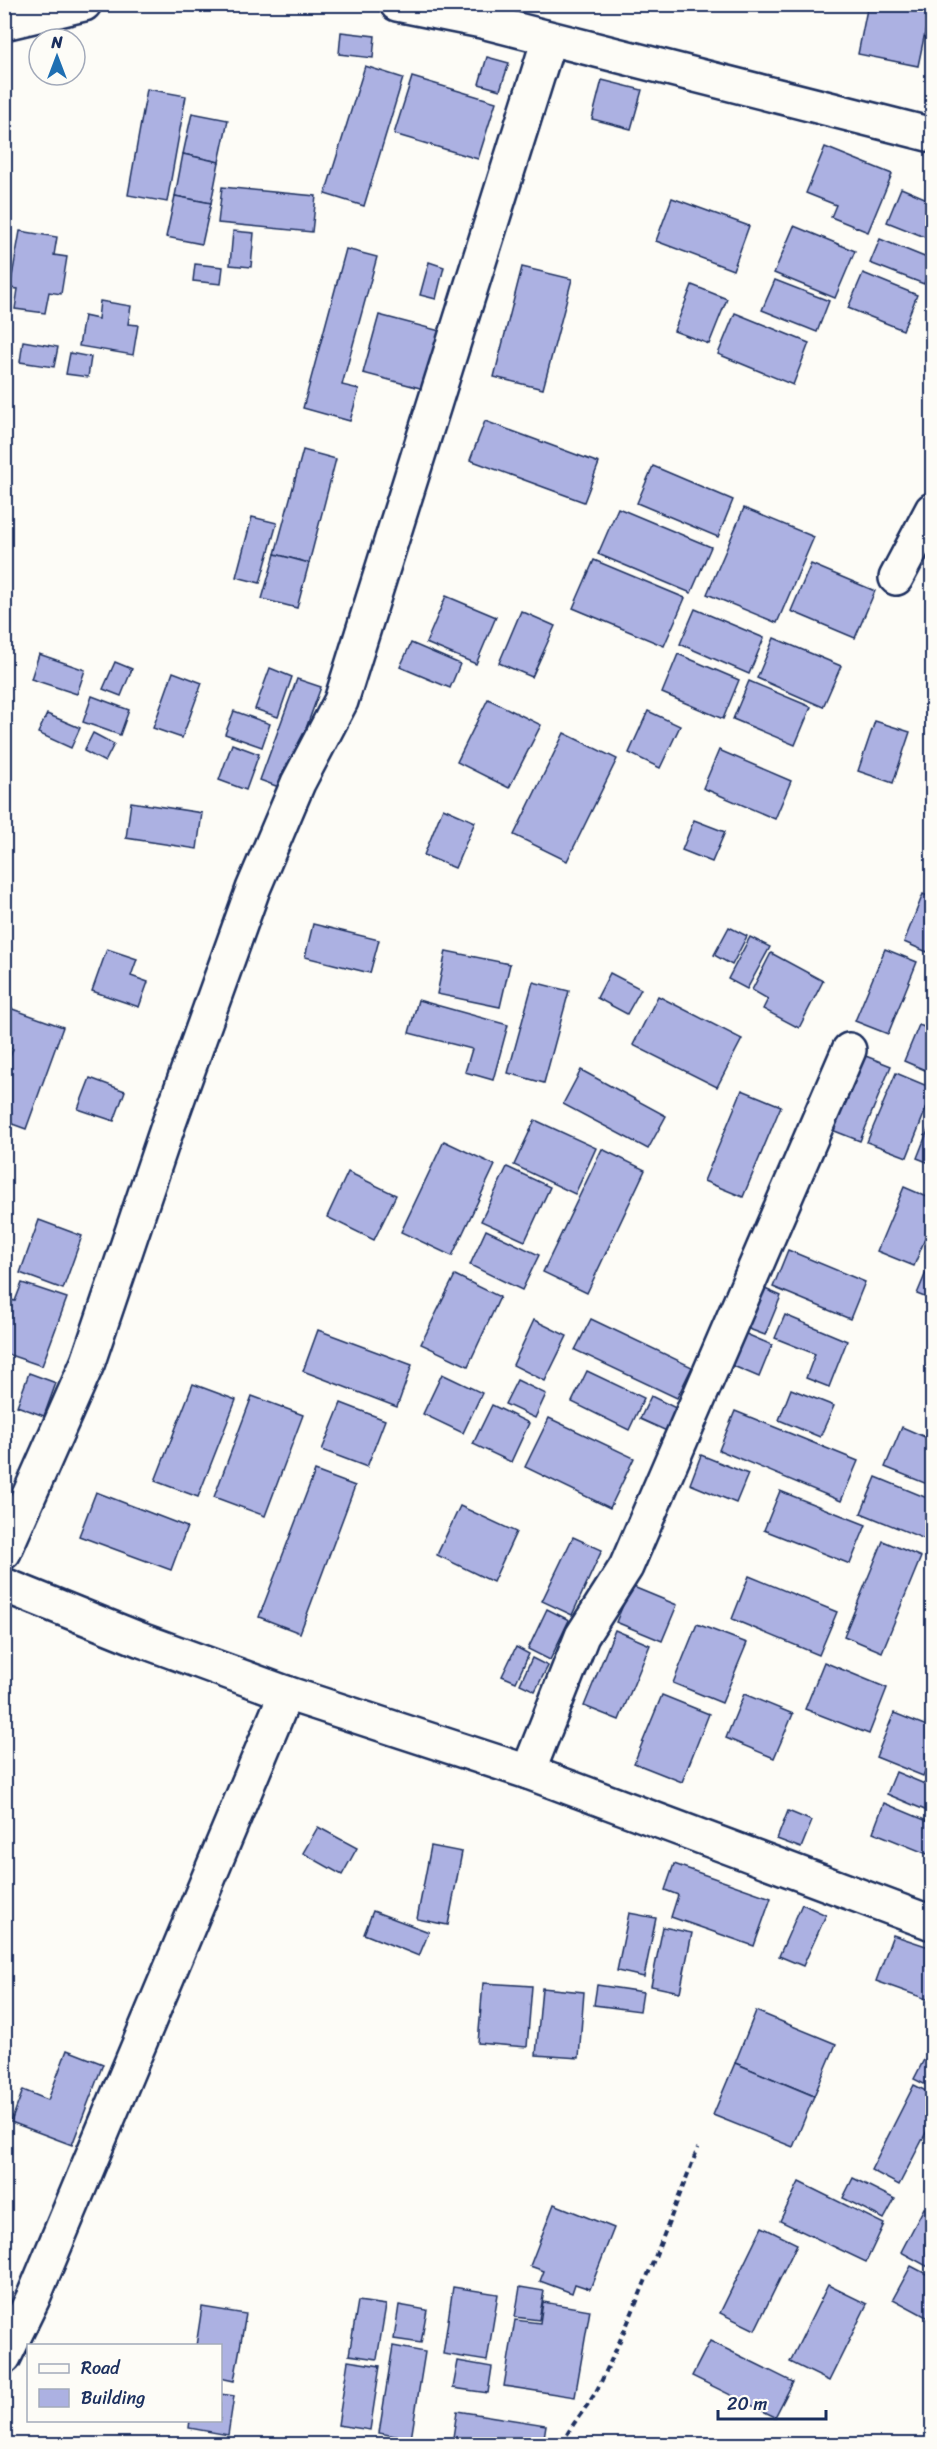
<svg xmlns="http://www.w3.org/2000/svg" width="937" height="2449" viewBox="0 0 937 2449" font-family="Sriracha,sans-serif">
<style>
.building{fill:#acb1e2;stroke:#1b2f5e;stroke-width:1.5}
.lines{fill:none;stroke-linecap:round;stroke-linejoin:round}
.minor-casing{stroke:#1b2f5e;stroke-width:38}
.path{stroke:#1b2f5e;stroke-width:4;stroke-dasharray:6 4.5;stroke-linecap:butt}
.minor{stroke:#fdfcf7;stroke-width:33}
</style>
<rect width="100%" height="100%" fill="#fdfcf7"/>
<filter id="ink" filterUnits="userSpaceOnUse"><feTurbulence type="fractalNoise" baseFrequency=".0167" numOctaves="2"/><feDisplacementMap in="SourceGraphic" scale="12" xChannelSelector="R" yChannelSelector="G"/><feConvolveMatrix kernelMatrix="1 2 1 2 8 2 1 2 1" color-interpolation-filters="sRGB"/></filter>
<g filter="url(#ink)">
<g class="building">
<polygon points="868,4 931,4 918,66 858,54"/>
<polygon points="341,32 375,36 373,58 339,54"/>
<polygon points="487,57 509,63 500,90 479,84"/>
<polygon points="365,66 403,78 364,206 325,194"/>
<polygon points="412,77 496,102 478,159 394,134"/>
<polygon points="602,80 642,90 631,129 592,119"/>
<polygon points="147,89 186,96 167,202 128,195"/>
<polygon points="192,113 228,120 219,162 183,154"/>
<polygon points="825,147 892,174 868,232 831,217 836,205 806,193"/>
<polygon points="183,154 219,162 211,203 175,196"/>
<polygon points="222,187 316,196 312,232 218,223"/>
<polygon points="901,188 932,201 932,240 887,222"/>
<polygon points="175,196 211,203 202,244 166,237"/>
<polygon points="672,198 749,226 733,270 656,241"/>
<polygon points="794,226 855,251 835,298 774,273"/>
<polygon points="20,231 57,237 54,255 67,257 61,294 49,292 45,313 15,309 18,289 10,288"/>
<polygon points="233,231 254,233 251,267 230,265"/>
<polygon points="880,239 932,260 924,284 870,263"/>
<polygon points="346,249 377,257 342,385 359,389 350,421 303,408"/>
<polygon points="429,262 444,267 436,299 420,295"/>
<polygon points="195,264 223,267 221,284 193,281"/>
<polygon points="522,267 572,279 543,389 494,377"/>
<polygon points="863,273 917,295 903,330 848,308"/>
<polygon points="775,280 829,301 817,332 762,310"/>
<polygon points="692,285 727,299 709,344 674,331"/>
<polygon points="100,301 131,306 128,324 138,325 133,355 79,346 84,316 98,319"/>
<polygon points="735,313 809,343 793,385 718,354"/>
<polygon points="379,315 440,331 424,389 363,373"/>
<polygon points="23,341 58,347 54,367 20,362"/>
<polygon points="70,353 91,357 88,377 66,374"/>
<polygon points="485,421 599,463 584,502 470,460"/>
<polygon points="303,450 336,459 309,563 275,554"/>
<polygon points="653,466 733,500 718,537 637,503"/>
<polygon points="618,508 711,547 691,593 598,554"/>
<polygon points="744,508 814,537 777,623 707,594"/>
<polygon points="252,517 277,523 260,583 236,577"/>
<polygon points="275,554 309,563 297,608 262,599"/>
<polygon points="594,560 685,598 664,646 573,608"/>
<polygon points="811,564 875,591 855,638 791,611"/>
<polygon points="446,596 496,617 476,664 426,643"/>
<polygon points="695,609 764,638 749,674 680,644"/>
<polygon points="521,611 555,626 532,677 499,663"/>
<polygon points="774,638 841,666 823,707 757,678"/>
<polygon points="411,643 460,664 450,688 400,667"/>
<polygon points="39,654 85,670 77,694 31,679"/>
<polygon points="678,654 739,680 723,719 662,693"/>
<polygon points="115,662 132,669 121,696 103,689"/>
<polygon points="270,668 292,677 278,717 255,709"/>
<polygon points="173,672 202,683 182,738 153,728"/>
<polygon points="297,679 321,687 284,789 260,780"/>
<polygon points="749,681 811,707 795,745 733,719"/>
<polygon points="92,696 129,710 120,735 83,722"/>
<polygon points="488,699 541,725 509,788 457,762"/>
<polygon points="234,711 270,724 262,747 225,734"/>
<polygon points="648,711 680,726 660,768 629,753"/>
<polygon points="47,714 80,728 71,748 38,733"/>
<polygon points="875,721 910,732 893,783 858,771"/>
<polygon points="93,733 114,744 105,762 84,751"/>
<polygon points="564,733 617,759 567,861 514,835"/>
<polygon points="232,744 259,754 246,790 219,780"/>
<polygon points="719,750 791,781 775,819 703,788"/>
<polygon points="131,802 202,813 197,849 126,838"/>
<polygon points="443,808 475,822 455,868 424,855"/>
<polygon points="694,820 725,832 712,862 682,850"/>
<polygon points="923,894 932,898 932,954 904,942"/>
<polygon points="313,924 379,940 370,973 305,957"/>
<polygon points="729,927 747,936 732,965 714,955"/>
<polygon points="750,937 770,947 747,989 728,979"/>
<polygon points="107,949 137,959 131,976 148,982 139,1007 92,991"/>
<polygon points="885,949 917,962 888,1034 855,1021"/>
<polygon points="446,951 510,964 500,1007 437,994"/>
<polygon points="771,953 823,981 799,1028 763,1009 768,999 752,990"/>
<polygon points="610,973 641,989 627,1014 597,998"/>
<polygon points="533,982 569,991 544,1083 508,1073"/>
<polygon points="658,996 742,1039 717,1087 633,1045"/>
<polygon points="418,1000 508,1025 493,1080 465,1072 472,1049 409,1033"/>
<polygon points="4,1006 63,1027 26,1129 4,1121 4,1073 13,1049 4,1046"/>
<polygon points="919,1025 932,1030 932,1073 904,1061"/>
<polygon points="853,1051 891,1066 860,1141 822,1126"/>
<polygon points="581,1070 666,1116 648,1149 563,1104"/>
<polygon points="896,1073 932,1088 932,1094 907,1157 867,1142"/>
<polygon points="90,1078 125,1091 114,1121 78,1109"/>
<polygon points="742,1090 781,1106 743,1197 704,1181"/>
<polygon points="535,1120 596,1148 575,1194 514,1165"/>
<polygon points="932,1120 932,1164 917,1158"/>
<polygon points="444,1141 495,1165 452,1256 401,1232"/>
<polygon points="602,1149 645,1170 587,1293 543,1272"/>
<polygon points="507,1167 550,1187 525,1241 481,1221"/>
<polygon points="348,1172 396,1195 374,1240 327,1217"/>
<polygon points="904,1187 932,1199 932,1221 914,1266 877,1251"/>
<polygon points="39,1220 82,1236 63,1289 20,1273"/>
<polygon points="486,1230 539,1255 522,1290 470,1265"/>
<polygon points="788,1250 865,1282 850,1319 773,1287"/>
<polygon points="932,1258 932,1300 917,1294"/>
<polygon points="455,1275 500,1297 468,1366 421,1344"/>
<polygon points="22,1283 67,1298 42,1366 4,1353 4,1298 15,1301"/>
<polygon points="758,1286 781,1296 765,1335 741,1326"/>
<polygon points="785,1315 847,1341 829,1387 806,1378 815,1354 775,1338"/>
<polygon points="591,1319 692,1367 677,1398 575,1350"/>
<polygon points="534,1320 567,1336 545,1381 513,1365"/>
<polygon points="318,1330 412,1365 397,1407 303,1371"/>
<polygon points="744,1333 772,1345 759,1377 731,1365"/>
<polygon points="587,1371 644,1398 629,1430 572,1402"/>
<polygon points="29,1373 56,1383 44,1416 17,1406"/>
<polygon points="442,1374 482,1393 463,1433 423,1414"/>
<polygon points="517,1380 546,1394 535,1418 505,1404"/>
<polygon points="193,1384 236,1400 198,1497 155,1481"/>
<polygon points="791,1389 834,1406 820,1437 779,1420"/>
<polygon points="252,1396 303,1415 265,1516 214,1497"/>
<polygon points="651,1396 680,1410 669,1432 640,1419"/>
<polygon points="341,1403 385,1420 367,1467 322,1450"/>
<polygon points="492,1405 529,1423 511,1462 473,1444"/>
<polygon points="735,1411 858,1461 841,1501 719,1450"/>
<polygon points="549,1418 634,1458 610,1508 525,1467"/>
<polygon points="902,1427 932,1440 932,1486 885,1467"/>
<polygon points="701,1455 748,1474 736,1503 690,1484"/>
<polygon points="315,1471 355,1486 300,1633 259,1617"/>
<polygon points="876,1477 932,1500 932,1542 861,1513"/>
<polygon points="780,1491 866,1525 850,1564 764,1530"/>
<polygon points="96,1492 187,1527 171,1570 79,1536"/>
<polygon points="460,1506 516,1532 493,1582 437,1555"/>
<polygon points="573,1537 602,1550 572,1615 542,1601"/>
<polygon points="883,1541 921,1557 882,1652 844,1636"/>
<polygon points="749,1576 837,1612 819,1655 732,1619"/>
<polygon points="631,1586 677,1605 662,1641 616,1622"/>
<polygon points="547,1609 569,1620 550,1660 528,1649"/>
<polygon points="697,1624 747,1643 722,1703 673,1683"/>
<polygon points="615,1630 650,1645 619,1720 584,1706"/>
<polygon points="516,1647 529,1654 516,1682 502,1676"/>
<polygon points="532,1658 548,1666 535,1691 520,1684"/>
<polygon points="824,1662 887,1688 869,1734 805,1709"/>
<polygon points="744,1694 793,1714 774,1758 726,1738"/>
<polygon points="662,1695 709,1714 682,1782 634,1763"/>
<polygon points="894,1713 932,1728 932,1754 923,1776 876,1757"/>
<polygon points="896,1772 932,1787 932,1813 887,1794"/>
<polygon points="884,1803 932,1823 932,1856 873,1832"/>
<polygon points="788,1811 812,1821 801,1848 777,1839"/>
<polygon points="318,1827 357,1848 342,1875 303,1853"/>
<polygon points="431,1846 462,1852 448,1925 417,1919"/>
<polygon points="674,1864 771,1898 754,1946 671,1917 678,1895 665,1890"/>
<polygon points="802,1904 826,1915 803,1966 779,1956"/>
<polygon points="373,1911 429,1932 419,1956 364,1934"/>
<polygon points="629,1913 656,1918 644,1977 617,1971"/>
<polygon points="663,1927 692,1933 680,1992 651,1986"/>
<polygon points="893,1935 932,1948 932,2001 876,1981"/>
<polygon points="483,1983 532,1986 527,2047 478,2043"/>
<polygon points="597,1985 643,1992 640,2011 594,2005"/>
<polygon points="542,1988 584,1992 579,2058 536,2055"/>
<polygon points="756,2011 836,2044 814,2096 735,2063"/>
<polygon points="932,2044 932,2088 914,2079"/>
<polygon points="67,2050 103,2064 72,2145 11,2122 23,2090 48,2100"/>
<polygon points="735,2063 814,2096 793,2147 713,2115"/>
<polygon points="914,2085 932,2094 932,2121 899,2185 871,2170"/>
<polygon points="853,2178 895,2199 884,2219 843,2198"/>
<polygon points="799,2182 884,2224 866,2262 780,2221"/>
<polygon points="554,2204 614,2228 590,2289 575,2284 572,2293 540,2281 544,2271 530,2266"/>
<polygon points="924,2208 932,2212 932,2269 901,2252"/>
<polygon points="762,2227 797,2244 755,2330 720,2313"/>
<polygon points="911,2266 932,2277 932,2320 893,2299"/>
<polygon points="828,2285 867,2304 829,2381 790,2362"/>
<polygon points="453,2287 498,2294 487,2361 443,2354"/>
<polygon points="520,2287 544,2291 539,2320 515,2317"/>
<polygon points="358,2301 386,2305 377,2359 349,2355"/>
<polygon points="543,2302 590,2310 575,2397 504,2386 515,2320 540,2323"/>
<polygon points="399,2305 427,2310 421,2343 394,2339"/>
<polygon points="202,2307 246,2314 234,2381 220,2378 220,2346 196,2346"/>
<polygon points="710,2341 793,2382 775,2417 692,2376"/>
<polygon points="393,2346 425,2352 411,2439 379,2433"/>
<polygon points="348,2361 380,2366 370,2430 338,2425"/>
<polygon points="458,2361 492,2367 488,2393 453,2388"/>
<polygon points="220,2394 234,2396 228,2435 189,2428 190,2420 220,2420"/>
<polygon points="457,2411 546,2425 543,2444 452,2444"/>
</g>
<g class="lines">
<defs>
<g id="minor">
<polyline points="397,4 482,21 932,135"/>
<polyline points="4,23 84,4"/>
<polyline points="896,578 932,510"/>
<polyline points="4,1552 88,1362 169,1123 253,889 298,783 341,701 549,39"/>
<polyline points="4,1585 141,1640 286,1693 528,1772 932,1923"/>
<polyline points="528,1772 582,1636 626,1567 849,1050"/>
<polyline points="4,2357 33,2298 286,1693"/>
</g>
</defs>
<use href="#minor" class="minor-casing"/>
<path class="path" d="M562,2444c10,-22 29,-40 39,-62 36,-76 66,-155 97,-234"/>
<use href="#minor" class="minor"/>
</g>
</g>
<rect width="937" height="2449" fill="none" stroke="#fdfcf7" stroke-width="24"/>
<rect x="12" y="12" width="913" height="2425" fill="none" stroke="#1b2f5e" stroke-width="2" filter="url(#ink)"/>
<rect x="27" y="2344" width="195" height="78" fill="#fdfcf7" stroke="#a3aaba" stroke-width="1.5"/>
<rect x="39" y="2364" width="30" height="9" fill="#fdfcf7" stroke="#a3aaba" stroke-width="1.5"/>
<text x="81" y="2374" font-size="18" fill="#1b2f5e">Road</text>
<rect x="39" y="2389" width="30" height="18" fill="#acb1e2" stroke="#a3aaba" stroke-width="1.5"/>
<text x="81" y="2404" font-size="18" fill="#1b2f5e">Building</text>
<g transform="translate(57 57)"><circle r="28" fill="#fdfcf7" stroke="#a3aaba" stroke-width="1.5"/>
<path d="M0-4.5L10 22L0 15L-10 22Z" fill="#1f6fb2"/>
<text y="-9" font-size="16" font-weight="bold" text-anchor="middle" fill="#1b2f5e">N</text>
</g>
<path d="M718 2410v9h108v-9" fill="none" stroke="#1b2f5e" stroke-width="3"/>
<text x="727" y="2410" font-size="18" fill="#1b2f5e" stroke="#fdfcf7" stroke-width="4.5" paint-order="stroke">20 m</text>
</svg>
